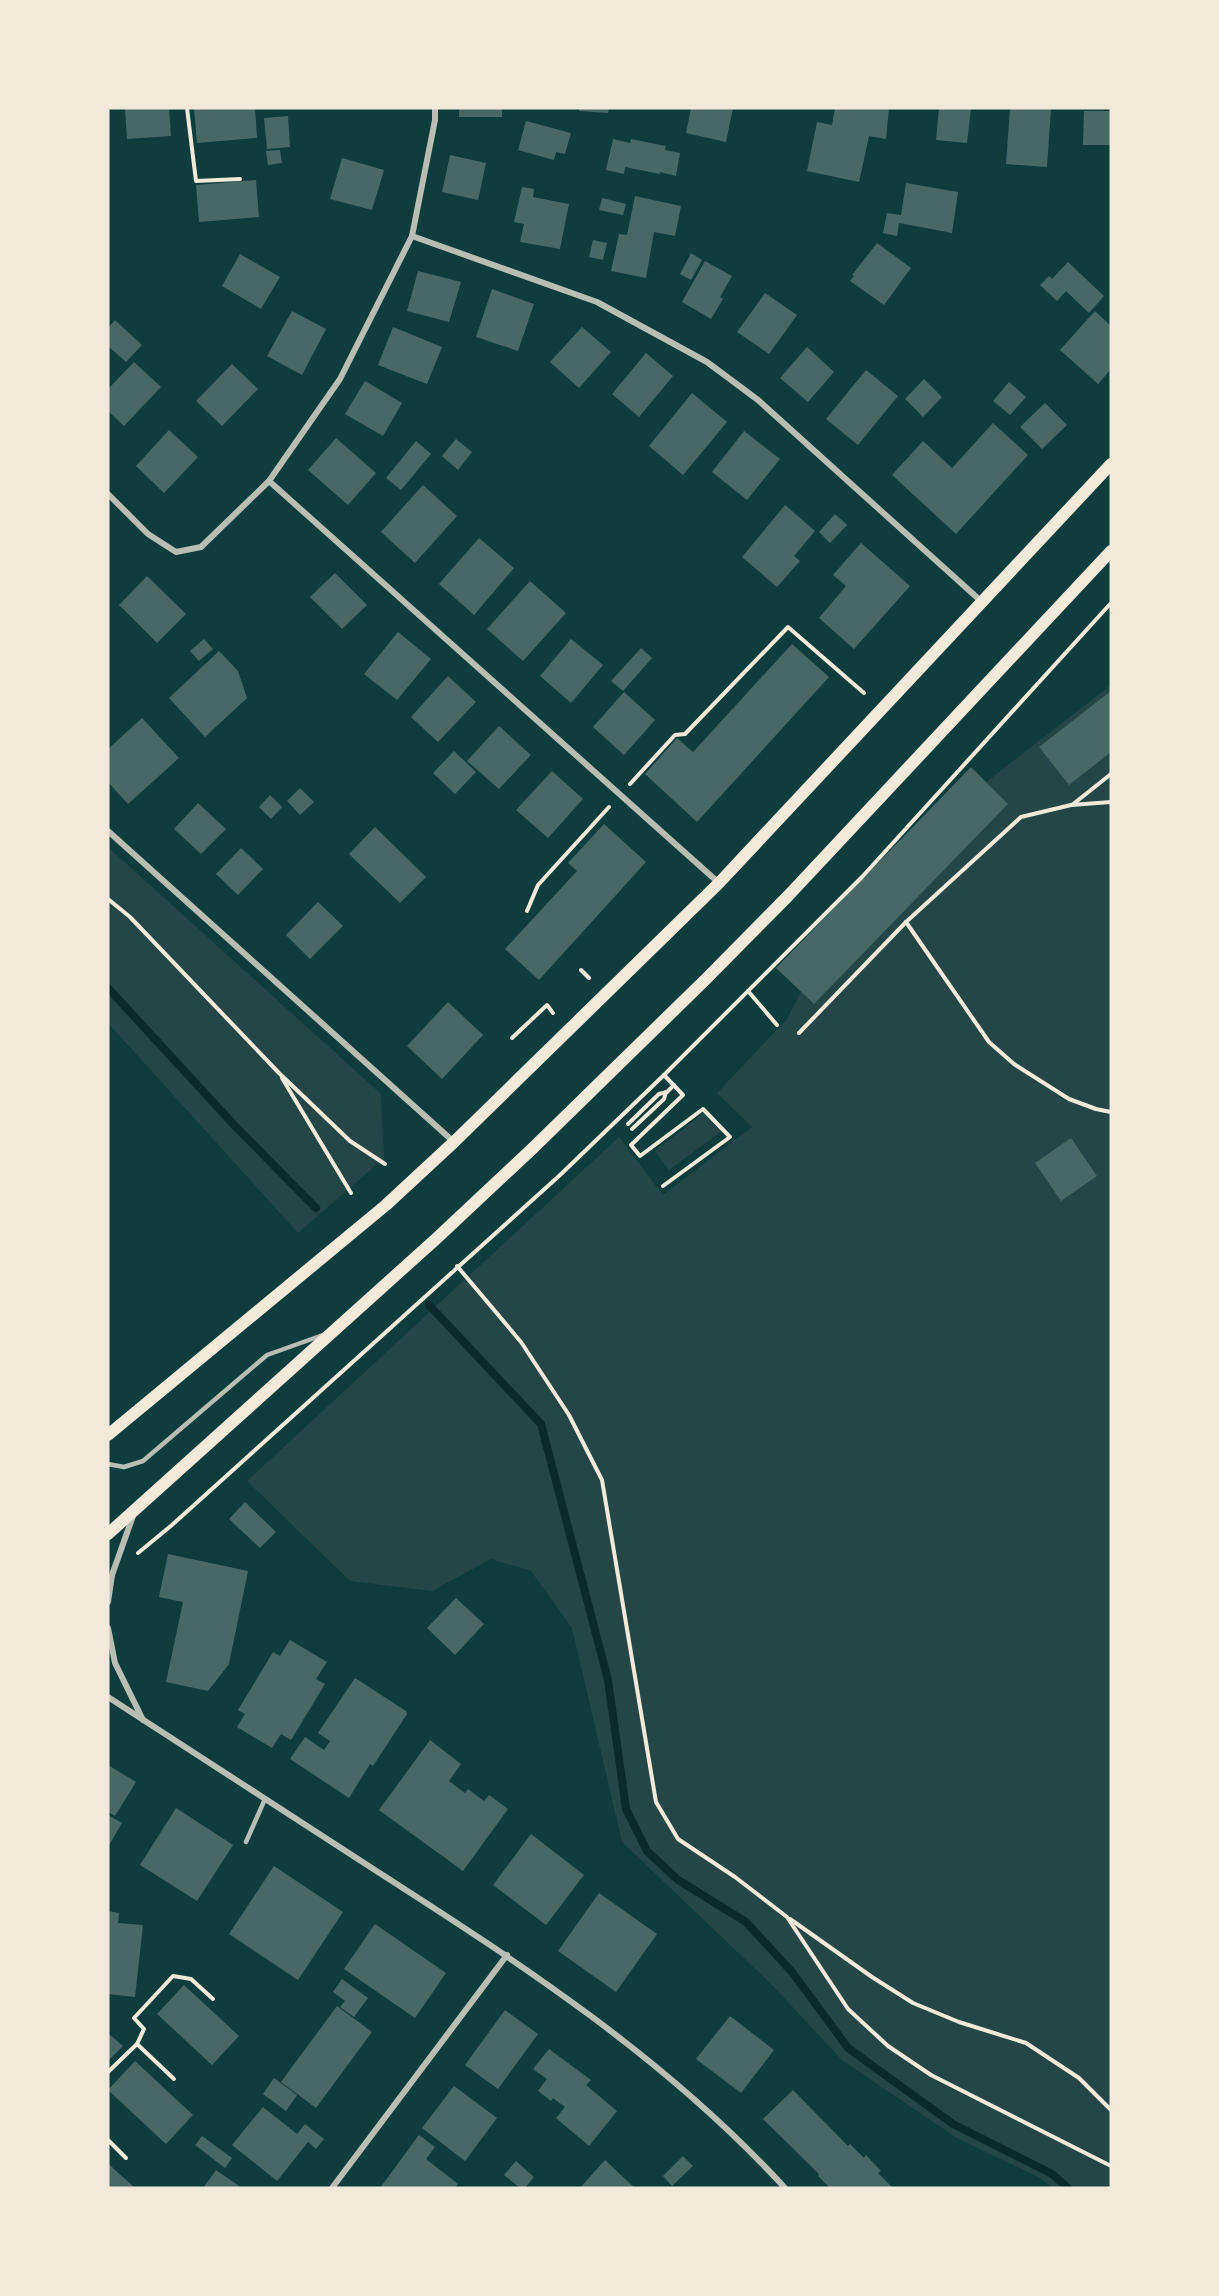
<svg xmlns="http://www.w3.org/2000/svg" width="1219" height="2296" viewBox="0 0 1219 2296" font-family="Lato,sans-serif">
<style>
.green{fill:#244646}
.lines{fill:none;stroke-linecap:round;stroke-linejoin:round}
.stream{stroke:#0a2a2b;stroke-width:8}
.building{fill:#486865}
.path{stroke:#f1e9da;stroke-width:4}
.service{stroke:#b8beb3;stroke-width:4.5}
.minor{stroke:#b8beb3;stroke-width:6}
.secondary{stroke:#f1e9da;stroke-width:12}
</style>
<rect width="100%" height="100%" fill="#0f3d3e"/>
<g class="green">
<polygon points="1111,685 1111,2188 1052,2188 1040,2178 957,2138 843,2061 772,1985 622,1842 572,1628 531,1571 491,1559 432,1591 350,1581 247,1481 619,1137 663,1195 752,1127 717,1093 787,1019 801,992 814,1004 1008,804 986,782"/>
<polygon points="108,847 381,1094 384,1158 298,1233 108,1023"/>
<polygon points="704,1113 722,1131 669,1170 655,1151"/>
</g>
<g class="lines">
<g class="stream">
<polyline points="108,988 235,1126 316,1208"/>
<polyline points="429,1305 541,1424 608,1680 626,1809 647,1851 678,1880 746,1922 792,1972 848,2048 953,2124 1052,2174 1068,2188"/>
</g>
</g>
<g class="building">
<polygon points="125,108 169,108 171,136 127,139"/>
<polygon points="194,108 255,108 257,138 197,143"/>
<rect x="459" y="108" width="43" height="9"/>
<polygon points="580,108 609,108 608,113 579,111"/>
<polygon points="691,108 733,108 726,142 686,133"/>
<polygon points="835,108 889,108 886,139 869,136 859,182 807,171 817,122 832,125"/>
<polygon points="939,108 971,108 967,143 936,140"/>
<polygon points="1010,108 1051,109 1047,167 1006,164"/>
<polygon points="1084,111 1111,111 1111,145 1083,145"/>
<polygon points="288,116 290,147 267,149 264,118"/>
<polygon points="526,121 571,133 565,154 556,152 554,160 518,150"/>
<polygon points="613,139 630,143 631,139 666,146 665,150 680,153 676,176 660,172 660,174 625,167 624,174 606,170"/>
<polygon points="280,150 282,163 268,165 266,151"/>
<polygon points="450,155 486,163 478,200 442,192"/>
<polygon points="342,158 384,170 372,210 330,199"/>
<polygon points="256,180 259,217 199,222 196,185"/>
<polygon points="906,183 958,192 952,233 899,223 897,236 883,233 887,213 901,215"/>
<polygon points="522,187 534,189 533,197 569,204 560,249 520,242 524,224 514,222"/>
<polygon points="635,196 681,206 675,236 654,232 646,278 611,271 619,234 627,235"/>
<polygon points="602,198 626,204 623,215 599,210"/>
<polygon points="593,240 607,243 603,260 589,257"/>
<polygon points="877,243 911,268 884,305 850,281 854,276 852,275"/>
<polygon points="691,253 702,260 691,280 680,274"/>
<polygon points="240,254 280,277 261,309 222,286"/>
<polygon points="705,261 732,276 720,297 723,299 711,319 682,302"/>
<polygon points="1068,262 1104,296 1089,313 1066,291 1057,301 1040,285 1049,276 1052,279"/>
<polygon points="418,271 461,282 449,322 407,311"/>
<polygon points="492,289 534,304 518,351 476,337"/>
<polygon points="765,293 797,315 769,354 737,332"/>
<polygon points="292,311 326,329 302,375 267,356"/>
<polygon points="1095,311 1111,326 1111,369 1098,384 1060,350"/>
<polygon points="115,320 142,345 126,362 108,346 108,328"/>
<polygon points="393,327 442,347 427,384 378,365"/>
<polygon points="582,327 611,352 579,388 550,362"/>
<polygon points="807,347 834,372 808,402 780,378"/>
<polygon points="646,353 673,376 639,417 612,394"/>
<polygon points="134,362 161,387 124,426 108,411 108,389"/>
<polygon points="232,364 258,389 222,426 196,401"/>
<polygon points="866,370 898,396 858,445 826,419"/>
<polygon points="924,379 942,397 923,417 905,399"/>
<polygon points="365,381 402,403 383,436 345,414"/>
<polygon points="1009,382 1026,397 1010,415 993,401"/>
<polygon points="692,393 727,422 683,475 649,446"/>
<polygon points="1045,403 1067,425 1042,449 1020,427"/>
<polygon points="993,423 1028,455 956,534 892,475 923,441 952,468"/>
<polygon points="169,430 198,457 164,493 136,466"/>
<polygon points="744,431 780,459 747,500 712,472"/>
<polygon points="336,438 376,473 348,505 308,470"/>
<polygon points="456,439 472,452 458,470 442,456"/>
<polygon points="416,441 431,454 401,490 386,478"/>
<polygon points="423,485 457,516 415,563 381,532"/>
<polygon points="785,505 815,531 794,556 800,561 777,587 742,557"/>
<polygon points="835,514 847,525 830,543 819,532"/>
<polygon points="479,538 514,568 474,615 439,584"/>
<polygon points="861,543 910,586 854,649 819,618 846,586 833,575"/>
<polygon points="335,573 367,605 342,629 310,597"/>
<polygon points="147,576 186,614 157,643 119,605"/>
<polygon points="530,581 566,613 523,661 487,629"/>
<polygon points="398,632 431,659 397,700 364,674"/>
<polygon points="204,639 213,649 199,661 190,651"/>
<polygon points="571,639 603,665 571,703 540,676"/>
<polygon points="792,644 829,677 697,822 645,774 677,738 693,752"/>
<polygon points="641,648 652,658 623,691 611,681"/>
<polygon points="219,651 238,671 247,698 205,737 169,698"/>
<polygon points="448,676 476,702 438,742 411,717"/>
<polygon points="1111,691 1111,752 1069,785 1039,747"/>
<polygon points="624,692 655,720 624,755 593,727"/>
<polygon points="142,718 179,758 128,804 108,782 108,749"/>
<polygon points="499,726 531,755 499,789 467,761"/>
<polygon points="454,751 476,772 455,794 433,773"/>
<polygon points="971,767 1008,804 814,1004 776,968"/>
<polygon points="552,771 583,799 548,838 516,810"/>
<polygon points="300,788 314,802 300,815 287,801"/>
<polygon points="270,795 282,807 271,819 259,807"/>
<polygon points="198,803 226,829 201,854 174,829"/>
<polygon points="604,824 646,862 539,980 505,949 577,871 568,863"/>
<polygon points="375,827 426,877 400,903 349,854"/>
<polygon points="241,848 263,869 238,895 216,874"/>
<polygon points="318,902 343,926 310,959 286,935"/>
<polygon points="448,1002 483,1035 442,1079 407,1046"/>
<polygon points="1071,1138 1097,1176 1061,1201 1035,1163"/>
<polygon points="245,1502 276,1532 260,1548 229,1519"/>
<polygon points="168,1554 248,1571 229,1664 208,1691 166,1682 183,1602 159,1597"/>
<polygon points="456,1598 484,1624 455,1655 427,1628"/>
<polygon points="290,1640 327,1662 316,1679 325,1684 291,1740 281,1734 272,1748 237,1727 245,1714 238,1710 273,1652 280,1656"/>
<polygon points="355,1678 406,1711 407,1714 373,1766 370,1764 349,1798 290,1759 305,1737 324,1750 330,1741 318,1733"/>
<polygon points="430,1740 461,1764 449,1781 465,1793 468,1789 484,1801 489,1795 508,1809 463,1871 379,1810"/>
<polygon points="108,1765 136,1782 115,1816 108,1812"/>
<polygon points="176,1808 233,1845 197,1901 140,1865"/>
<polygon points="108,1815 122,1823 108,1847"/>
<polygon points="531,1834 584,1875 546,1925 493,1885"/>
<polygon points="274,1866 343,1912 298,1980 229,1934"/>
<polygon points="599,1893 657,1934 616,1992 558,1951"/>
<polygon points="108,1911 119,1913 118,1923 143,1925 135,1997 108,1994"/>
<polygon points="375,1924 446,1973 415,2018 344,1969"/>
<polygon points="342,1979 368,1998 354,2017 340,2007 345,2001 333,1992"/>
<polygon points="184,1985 239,2036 212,2065 157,2014"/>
<polygon points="337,2006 372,2032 316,2108 281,2082"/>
<polygon points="505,2010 538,2034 498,2089 465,2065"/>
<polygon points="730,2016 774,2050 741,2093 696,2059"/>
<polygon points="110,2035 123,2046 108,2061 108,2037"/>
<polygon points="549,2049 591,2080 586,2085 617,2111 589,2146 556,2118 565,2107 553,2098 551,2101 538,2091 547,2079 533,2069"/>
<polygon points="135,2061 193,2115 166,2144 108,2090"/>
<polygon points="274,2078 297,2095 286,2111 263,2094"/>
<polygon points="454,2086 497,2118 465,2161 422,2128"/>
<polygon points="793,2090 848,2146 850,2144 864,2158 866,2155 881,2171 878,2173 893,2188 830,2188 818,2176 819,2174 763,2119"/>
<polygon points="263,2107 297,2134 305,2124 324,2139 316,2149 308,2142 277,2181 232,2145"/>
<polygon points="419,2135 435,2147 426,2159 458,2184 455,2188 380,2188"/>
<polygon points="202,2136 232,2158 225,2168 195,2145"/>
<polygon points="683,2156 693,2166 672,2186 663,2176"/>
<polygon points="605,2160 623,2177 635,2188 580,2188"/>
<polygon points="516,2161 534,2177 525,2188 520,2188 504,2175"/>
<polygon points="108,2163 114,2169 135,2188 108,2188"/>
<polygon points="216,2170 242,2188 203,2188"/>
</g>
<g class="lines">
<g class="path">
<polyline points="187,108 196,181 240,179"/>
<polyline points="630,784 675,735 685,734 788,627 864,693"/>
<polyline points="1072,805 1111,774"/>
<polyline points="108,899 130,917 279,1073 350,1141 385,1164"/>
<polyline points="527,911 538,885 609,807"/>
<polyline points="906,922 989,1042 1014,1064 1069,1099 1096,1109 1111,1112"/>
<polyline points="581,970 589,978"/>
<polyline points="748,991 777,1025"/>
<polyline points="799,1033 906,922 1021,817 1071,805 1111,802"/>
<polyline points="512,1038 547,1005 553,1013"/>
<polyline points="282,1078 351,1193"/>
<polyline points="628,1124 659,1094 667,1092 674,1085"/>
<polyline points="632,1129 664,1099 666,1092"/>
<polyline points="663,1186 730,1137 703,1109 640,1156 631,1145 683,1095 664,1075"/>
<polyline points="457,1266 521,1342 569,1415 602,1480 656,1802 678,1839 735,1877 787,1917 848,2009 888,2046 931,2075 1111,2166"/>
<polyline points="138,1553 172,1525 559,1176 664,1075 862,877 1111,603"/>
<polyline points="790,1919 872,1977 913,2003 959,2022 1026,2043 1079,2078 1111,2110"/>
<polyline points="137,2044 144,2029 134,2018 173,1976 191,1979 213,1999"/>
<polyline points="108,2072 137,2044 174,2079"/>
<polyline points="108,2140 126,2158"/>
</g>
<g class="service">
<polyline points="108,1464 124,1467 143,1461 267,1355 323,1335"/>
<polyline points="246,1842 265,1799"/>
</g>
<g class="minor">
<polyline points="412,236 597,302 707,362 758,400 982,602"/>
<polyline points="269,481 719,883"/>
<polyline points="108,494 148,534 176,552 201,547 269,481 340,379 412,236 435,120 435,108"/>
<polyline points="108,831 454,1142"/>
<polyline points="108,1602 112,1575 133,1516"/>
<polyline points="108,1628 115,1663 143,1720"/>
<path d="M108,1697c90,58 180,117 270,175 145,93 290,188 407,316"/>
<polyline points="332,2188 507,1955"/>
</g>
<g class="secondary">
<polyline points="108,1435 386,1205 454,1142 719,883 1111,464"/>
<polyline points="108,1534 437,1238 533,1148 706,979 788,896 1111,551"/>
</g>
</g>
<rect width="1219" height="2296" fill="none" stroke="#f1e9da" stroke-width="219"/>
</svg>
